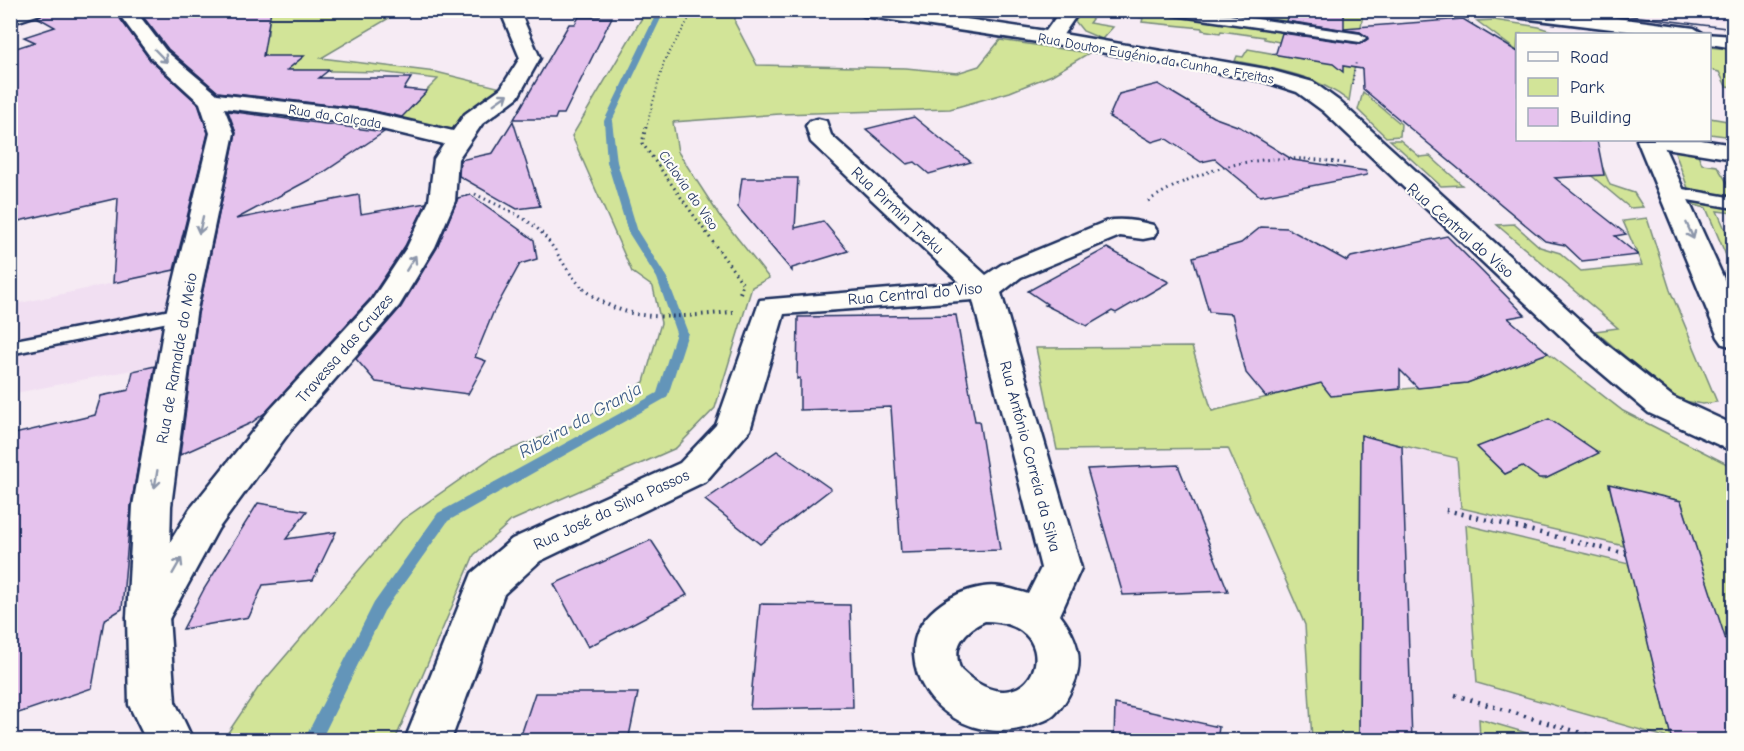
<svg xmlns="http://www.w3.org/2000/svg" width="1744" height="751" viewBox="0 0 1744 751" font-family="'Comic Neue',sans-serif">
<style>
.built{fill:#f1dff2}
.green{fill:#d2e498;stroke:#768a7b;stroke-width:1.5;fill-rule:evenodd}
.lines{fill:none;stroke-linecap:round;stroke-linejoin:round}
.stream{fill:#6395b9;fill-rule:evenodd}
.building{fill:#e5c2ed;stroke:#1b2f5e;stroke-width:1.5}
.lane-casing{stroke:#1b2f5e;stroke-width:5}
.street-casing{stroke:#1b2f5e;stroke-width:5}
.secondary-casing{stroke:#1b2f5e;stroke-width:5}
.path-far3{stroke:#1b2f5e;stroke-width:2;stroke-dasharray:1 3;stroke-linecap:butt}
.path-far2{stroke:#1b2f5e;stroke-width:3;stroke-dasharray:1.5 4;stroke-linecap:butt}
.path-far1{stroke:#1b2f5e;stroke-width:4;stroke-dasharray:1.5 4.5;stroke-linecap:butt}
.path{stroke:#1b2f5e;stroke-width:4.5;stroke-dasharray:2 6;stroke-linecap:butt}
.lane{fill:#fdfcf7;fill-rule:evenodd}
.street{fill:#fdfcf7;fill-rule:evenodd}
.secondary{fill:#fdfcf7;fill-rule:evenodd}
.tram{stroke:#1b2f5e;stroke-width:1.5}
.oneway{stroke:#8c96aa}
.labels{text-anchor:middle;stroke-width:4.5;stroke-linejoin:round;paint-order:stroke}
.far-street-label{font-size:14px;fill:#1b2f5e;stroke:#fdfcf7}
.street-label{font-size:16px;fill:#1b2f5e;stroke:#fdfcf7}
.water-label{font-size:18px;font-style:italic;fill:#395a84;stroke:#fdfcf7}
</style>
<rect width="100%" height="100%" fill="#f6ebf4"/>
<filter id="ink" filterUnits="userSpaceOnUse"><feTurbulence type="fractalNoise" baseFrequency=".0167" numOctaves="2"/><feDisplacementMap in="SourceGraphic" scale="12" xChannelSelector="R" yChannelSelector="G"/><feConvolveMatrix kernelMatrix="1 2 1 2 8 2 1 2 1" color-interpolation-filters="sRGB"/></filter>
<g filter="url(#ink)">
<g class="built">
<polygon points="1640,11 1733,11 1733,22"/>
<polygon points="183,268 162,364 11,394 11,305"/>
<polygon points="1548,353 1623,411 1733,467 1733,740 1312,740 1305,625 1212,411 1357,374 1372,392 1467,383"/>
</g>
<g class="green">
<polygon points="268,10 401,11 321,58 436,72 501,88 521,60 502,11 530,58 459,140 392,125 438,79 379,72 287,70 303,57 186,57 161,48 268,34 269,19 239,24"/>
<path d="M1084,10h206l54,7v-6h68l-49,3 -14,87c-34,-26 -72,-32 -114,-40l2,-5 6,1 5,-8 66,12 -30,-18 -20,-4v-2l-43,-6 -1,2 -18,-3v-2l-60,-6 1,-4 -41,-6 -7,3 -6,8 24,4 -11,12 -19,-8 -8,-10z"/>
<polygon points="646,11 735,11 735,23 757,65 906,68 957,73 979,66 1000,40 1089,53 1052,75 1010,92 950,109 780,114 673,122 678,152 719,215 769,278 752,287 715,408 676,448 511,521 474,555 395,740 223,740 258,688 402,520 494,456 576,424 644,382 661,323 653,287 632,272 572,136"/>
<path d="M967,11h71c-14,16 -52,2 -71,0z"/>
<polygon points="1494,20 1539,27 1560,34 1518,34 1517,51 1477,21"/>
<polygon points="1710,47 1733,50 1733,87 1726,86 1719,72 1710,70"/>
<polygon points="1363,92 1401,124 1400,136 1386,137 1358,110"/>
<polygon points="1710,118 1733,122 1733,137 1710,134"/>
<polygon points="1390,140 1400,140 1420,157 1430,156 1462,185 1441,186"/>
<polygon points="1671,141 1694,145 1702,164 1717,166 1733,192 1733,213 1717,211 1733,247 1733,272 1706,208 1694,205"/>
<polygon points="1602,166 1610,185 1634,193 1643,207 1630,208 1581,167"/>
<polygon points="1647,218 1670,290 1717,402 1703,404 1677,400 1595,331 1618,328 1497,225 1514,224 1540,247 1560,253 1581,271 1642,265 1623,221"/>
<path d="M1192,347l20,64 145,-37 15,18 95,-9 81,-30 75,58 110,56v198l-52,-164 -72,-16 15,61 -163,-38 -4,-50 -96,-22 -2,304h-47l-7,-115 -77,-177 -171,2 -21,-102zM1549,419l49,34 -55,27 -21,-14 -17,8 -27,-27z"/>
<polygon points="1466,525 1629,564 1672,739 1477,683"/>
<polygon points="1479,719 1551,740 1480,740"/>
</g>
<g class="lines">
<polygon class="stream" points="658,10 665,10 612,121 617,162 638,232 667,278 688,333 668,395 666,398 448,521 384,611 321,740 304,740 374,603 438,513 657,393 676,333 657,278 628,232 607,162 604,121"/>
</g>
<g class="building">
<polygon points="44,10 114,10 150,60 198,104 208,133 174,270 113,283 118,198 10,223 10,50 35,42 24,37 55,27 37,17"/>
<polygon points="138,10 271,10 263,56 304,56 287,70 329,70 319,78 411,78 404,89 427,91 402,117 365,109 218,92 168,49"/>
<polygon points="1290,10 1344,10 1344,28 1463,19 1518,52 1518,140 1597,140 1604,175 1555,178 1626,234 1615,236 1638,255 1582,261 1565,245 1545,241 1363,89 1362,69 1343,66 1343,72 1333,64 1272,54 1276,53 1282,33 1360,44 1368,39 1360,32 1286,21"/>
<polygon points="579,17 612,17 564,114 557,114 555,119 514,119 569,24 575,24"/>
<polygon points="1158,84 1213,117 1240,127 1293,160 1366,171 1367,175 1260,196 1215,159 1201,162 1165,138 1152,142 1109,117 1119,94"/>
<polygon points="228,111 384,132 324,172 236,219 359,195 361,214 426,203 405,246 370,299 266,412 251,423 180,455 198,314 236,133"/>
<polygon points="914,117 947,144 971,162 929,174 915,162 907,164 866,129"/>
<polygon points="513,121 540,206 517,209 459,176 460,160 493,153"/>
<polygon points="742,178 798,178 795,228 823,221 848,251 792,268 792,271 738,207"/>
<polygon points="471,195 534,240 537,259 520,264 493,313 475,357 486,361 468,394 376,382 356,359 401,307 437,248 458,198"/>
<polygon points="1261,227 1287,228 1347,261 1351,257 1447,236 1525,315 1508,318 1548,353 1467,383 1418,388 1400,370 1400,389 1331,396 1321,383 1266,397 1246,373 1232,314 1209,312 1193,257 1241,243"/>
<polygon points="1107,248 1169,282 1116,313 1112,311 1087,326 1045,305 1047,304 1028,291"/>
<polygon points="956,315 975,421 979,421 1000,550 901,553 891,407 800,410 800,378 797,379 798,317"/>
<polygon points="155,366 131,506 122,609 104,620 92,688 10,716 10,435 95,415 101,396 129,390 133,371"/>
<polygon points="1549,419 1599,453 1547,478 1539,478 1522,466 1505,474 1477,447"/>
<polygon points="1361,435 1402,446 1412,741 1359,741"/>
<polygon points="777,451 831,489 760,544 705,500"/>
<polygon points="1178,465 1228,591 1123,595 1087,469"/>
<polygon points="1609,484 1681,501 1734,665 1734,741 1672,741"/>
<polygon points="258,503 307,511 286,539 336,532 313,580 263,585 249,617 183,629 204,589"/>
<polygon points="651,540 687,595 588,647 554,584"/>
<polygon points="760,604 850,605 853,707 750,709"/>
<polygon points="535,693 638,693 628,741 519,741"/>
<polygon points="1115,704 1219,727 1217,741 1114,741"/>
</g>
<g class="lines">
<defs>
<g id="lane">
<polygon points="1161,10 1196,10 1360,34 1366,38 1360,42 1167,14"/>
<polygon points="1671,187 1734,198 1734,208 1665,196 1663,192 1665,188"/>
<polygon points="181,308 188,310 191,314 188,318 10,354 10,341"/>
</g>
<g id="street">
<polygon points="42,10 40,14 10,24 10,11"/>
<path d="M116,10h19l31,41 51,43 148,17 88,20 12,-17 36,-26 19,-30 -20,-48h19l21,48 -22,39 -36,27 -24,35 -3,42 -20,46 -36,59 -106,121 -75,102 -55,101 -15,5 -15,-5 -6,-13 6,-111 33,-192 44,-181 -10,-30 -48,-44zM224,108l141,17 79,19 -10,15 -5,42 -22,46 -35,53 -103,111 -79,98 -20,33 1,-36 25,-192 38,-181z"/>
<polygon points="1051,32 1266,69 1313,82 1339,101 1606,344 1673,397 1734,425 1734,452 1649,413 1584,358 1323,111 1297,92 1263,81 1044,42 1041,38 1044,34"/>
<path d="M818,119l8,2 5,14 155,140 15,-10 106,-44c15,-3 31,0 46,4l4,6 -4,6 -10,2 -23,-3 -99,41 -20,16 80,275 -21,47c17,22 25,45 13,71 -5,11 -9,19 -17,27 -6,7 -16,9 -24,12 -51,20 -115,-14 -118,-71 -2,-37 36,-62 69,-67 15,-3 31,3 45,7l13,-26 -68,-268 -189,14 -34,116 -44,51 -166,80 -36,33 -53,146h-46l67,-167 40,-34 168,-76 36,-38 44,-125 200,-17 -149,-141 -5,-16 4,-5zM985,621c90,1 46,116 -24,49 -11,-23 4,-40 24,-49z"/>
<polygon points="1647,140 1701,140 1734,145 1734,159 1659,147 1651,145"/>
</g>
<g id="secondary">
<polygon points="855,10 906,10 1046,31 1061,10 1080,10 1058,42 1051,44 864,16"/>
<polygon points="1497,10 1555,10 1694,28 1704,34 1734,36 1734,48 1710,44 1710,34 1652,34 1506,16"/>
<polygon points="1637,140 1661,140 1734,301 1734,347 1723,344 1718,337"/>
<polygon points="148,599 163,604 169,617 175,702 193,740 146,740 129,705 127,617 133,604"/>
</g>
</defs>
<use href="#lane" class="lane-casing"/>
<use href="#street" class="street-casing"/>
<use href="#secondary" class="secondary-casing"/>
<g class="path-far3">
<polyline points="1352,84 1356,62"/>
<polyline points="646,128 664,62 694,10"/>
</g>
<g class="path-far2">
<polyline points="646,127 642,143 743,284 741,290"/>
<path d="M475,194c23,12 55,23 71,44 14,17 22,37 39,52"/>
<path d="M1148,201c64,-40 126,-50 200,-37"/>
</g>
<g class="path-far1">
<path d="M583,288c43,39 97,28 150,24"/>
<polyline points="740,293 742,288"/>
</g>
<g class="path">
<polyline points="1446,510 1627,554"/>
<polyline points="1455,695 1604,740"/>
</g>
<use href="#lane" class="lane"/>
<use href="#street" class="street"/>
<use href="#secondary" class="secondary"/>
<polyline class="tram" points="1586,10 1734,29"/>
</g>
<defs><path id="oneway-shaft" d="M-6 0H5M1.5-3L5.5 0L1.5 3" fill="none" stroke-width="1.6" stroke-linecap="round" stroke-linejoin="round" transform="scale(1.5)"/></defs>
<g class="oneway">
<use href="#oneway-shaft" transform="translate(161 56) rotate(46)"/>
<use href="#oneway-shaft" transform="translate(501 99) rotate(-35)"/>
<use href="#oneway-shaft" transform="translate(201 225) rotate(103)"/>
<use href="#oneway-shaft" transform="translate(1690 231) rotate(66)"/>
<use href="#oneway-shaft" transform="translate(411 263) rotate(-58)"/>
<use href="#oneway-shaft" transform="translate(156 479) rotate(99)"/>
<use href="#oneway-shaft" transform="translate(177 566) rotate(-60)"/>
</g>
</g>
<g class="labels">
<g class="far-street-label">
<text transform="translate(1156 58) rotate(10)" y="5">Rua Doutor Eugénio da Cunha e Freitas</text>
<text transform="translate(335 116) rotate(9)" y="5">Rua da Calçada</text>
<text transform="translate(689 190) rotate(55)" y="5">Ciclovia do Viso</text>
</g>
<g class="street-label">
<text transform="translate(898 210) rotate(43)" y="6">Rua Pirmin Treku</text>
<text transform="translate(1461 230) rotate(41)" y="6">Rua Central do Viso</text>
<text transform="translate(915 293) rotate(-5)" y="6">Rua Central do Viso</text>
<text transform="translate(344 348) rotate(-49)" y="6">Travessa das Cruzes</text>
<text transform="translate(176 358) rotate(-80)" y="6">Rua de Ramalde do Meio</text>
<text transform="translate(1031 456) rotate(75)" y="6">Rua António Correia da Silva</text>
<text transform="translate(611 509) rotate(-25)" y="6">Rua José da Silva Passos</text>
</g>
<g class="water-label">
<text transform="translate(580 420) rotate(-29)" y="6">Ribeira da Granja</text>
</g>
</g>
<rect width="1744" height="751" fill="none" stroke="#fdfcf7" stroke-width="36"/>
<rect x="18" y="18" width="1708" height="715" fill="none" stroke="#1b2f5e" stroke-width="2" filter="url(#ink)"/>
<rect x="1516" y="33" width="195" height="108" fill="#fdfcf7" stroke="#a3aaba" stroke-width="1.5"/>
<rect x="1528" y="52" width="30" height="9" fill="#fdfcf7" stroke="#a3aaba" stroke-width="1.5"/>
<text x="1570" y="63" font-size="18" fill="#1b2f5e">Road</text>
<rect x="1528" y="78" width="30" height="18" fill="#d2e498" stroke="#a3aaba" stroke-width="1.5"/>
<text x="1570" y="93" font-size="18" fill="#1b2f5e">Park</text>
<rect x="1528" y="108" width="30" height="18" fill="#e5c2ed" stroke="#a3aaba" stroke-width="1.5"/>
<text x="1570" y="123" font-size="18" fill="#1b2f5e">Building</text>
</svg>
